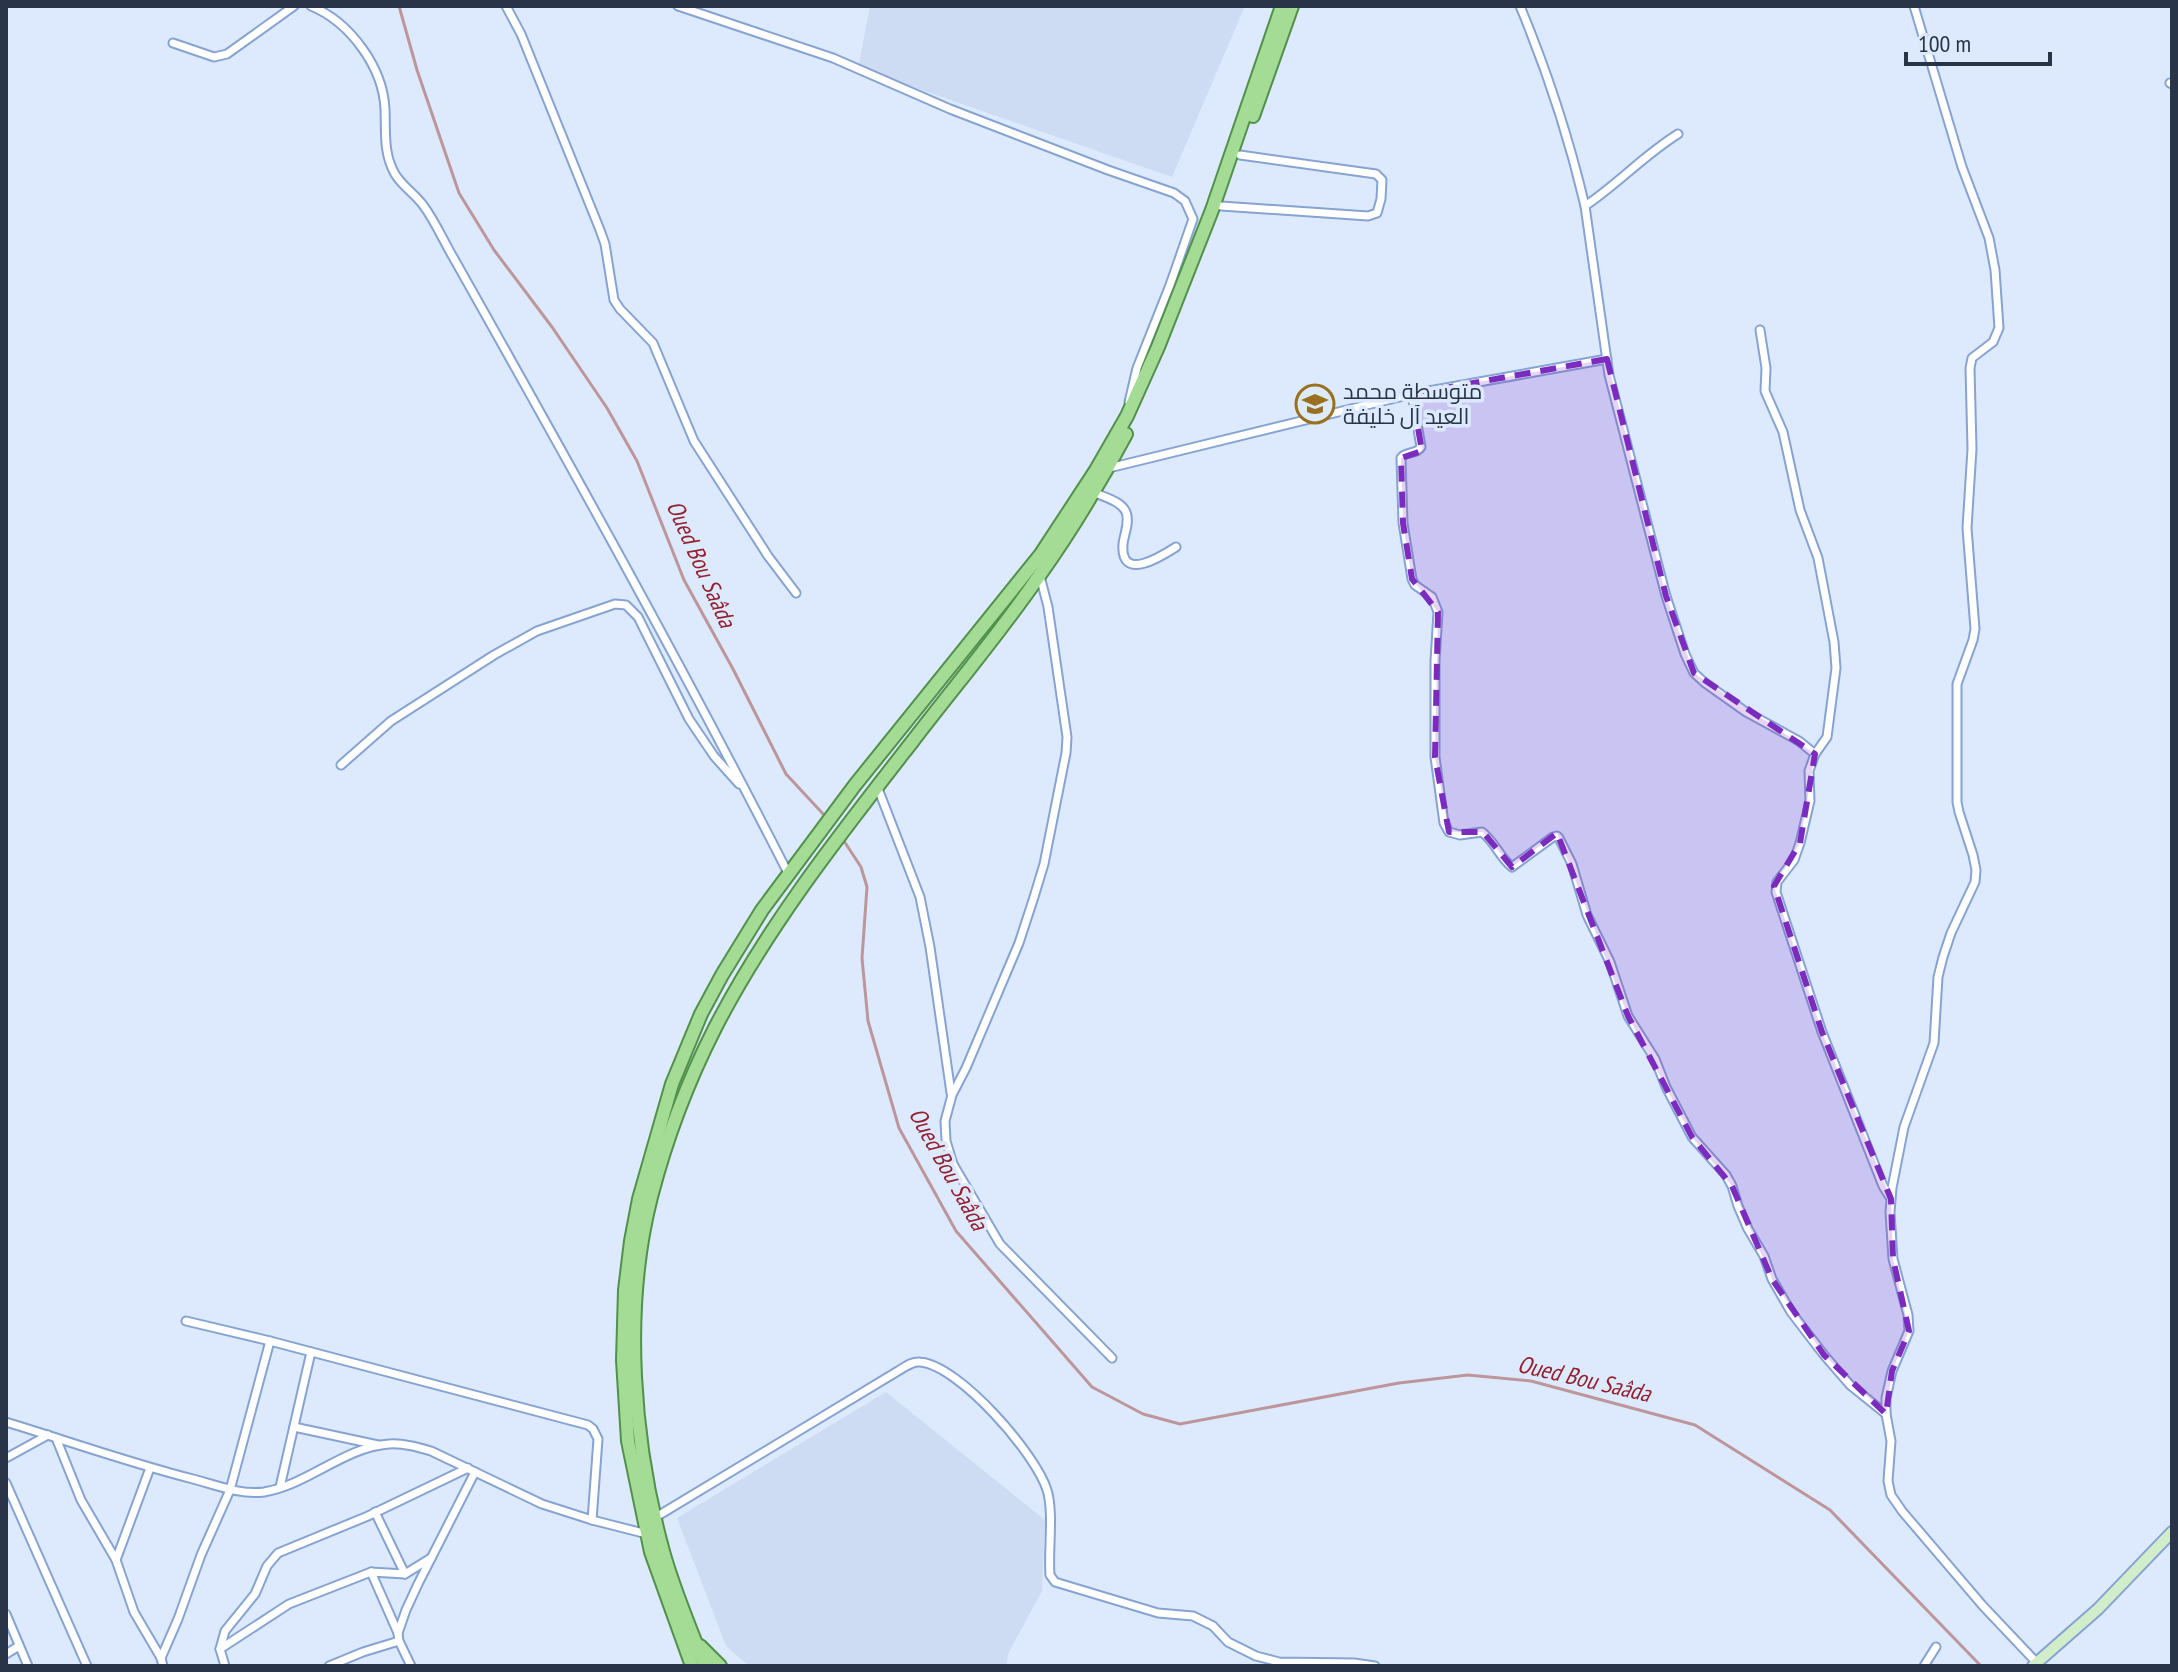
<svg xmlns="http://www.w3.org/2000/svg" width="2178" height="1672" viewBox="0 0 2178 1672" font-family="'PT Sans Narrow',Cairo,sans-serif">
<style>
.built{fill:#cddcf2}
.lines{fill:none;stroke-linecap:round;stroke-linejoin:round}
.stream{stroke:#bd969b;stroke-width:3}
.street-casing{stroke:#86a3d1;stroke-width:11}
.secondary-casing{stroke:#86a3d1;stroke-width:14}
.primary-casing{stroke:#51914c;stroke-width:16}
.street{stroke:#fff;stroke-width:7}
.secondary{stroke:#d1edca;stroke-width:10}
.primary{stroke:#a4db95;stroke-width:12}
.marked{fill:#7b2cbf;fill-opacity:0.2;stroke:#7b2cbf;stroke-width:6;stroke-dasharray:16 10;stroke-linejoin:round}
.labels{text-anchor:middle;stroke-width:7;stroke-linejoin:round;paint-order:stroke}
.poi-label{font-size:22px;fill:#293448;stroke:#ddeafe;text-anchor:start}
.water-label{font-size:24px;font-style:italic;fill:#93212f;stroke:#ddeafe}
</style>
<rect width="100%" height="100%" fill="#ddeafe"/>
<g class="built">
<polygon points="870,6 1245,6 1172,177 858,68"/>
<polygon points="886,1392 1045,1520 1042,1591 1009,1652 1006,1666 749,1666 726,1646 677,1518"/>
</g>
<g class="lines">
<g class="stream">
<polyline points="399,6 417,70 459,193 494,250 552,327 607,408 637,461 684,580 733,669 786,774 825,816"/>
<polyline points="842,838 861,867 867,887 862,958 868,1021 899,1128 956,1231 1092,1387 1143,1414 1180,1424 1399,1383 1468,1375 1531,1381 1695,1425 1830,1510 1981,1666"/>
</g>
<defs>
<g id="street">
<path d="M311,6c39,16 72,61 74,103 1,23 -2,44 10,65 7,12 20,20 28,31 12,16 20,35 30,52 115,204 229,408 335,616"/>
<polyline points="506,6 521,34 600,230 605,244 614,300 620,309 653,343 694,441 768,556 796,593"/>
<polyline points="678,6 833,58 950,109 1108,170 1174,193 1185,201 1193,219 1170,285 1137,368 1129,402"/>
<path d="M1520,6c27,65 49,132 65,200"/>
<polyline points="1914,6 1962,167 1989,238 1995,270 1999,328 1993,342 1972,358 1970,368 1972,449 1967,528 1975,629 1973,640 1957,684 1957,802 1959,812 1973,855 1976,870 1975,882 1951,933 1943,957 1938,977 1934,1043 1904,1127 1892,1188 1890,1212 1893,1259 1908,1315 1909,1331 1892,1371 1886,1398 1886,1414 1891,1441 1888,1481 1891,1495 1902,1511 1983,1606 2037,1663"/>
<polyline points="173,43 214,57 227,54 294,6"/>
<polyline points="2170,83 2172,84"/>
<path d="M1678,134c-34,21 -60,50 -93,72l24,169 57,221 19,58 9,19 11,10 41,29 53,29 16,13"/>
<polyline points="1221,206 1368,216 1377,213 1381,199 1382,180 1376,174 1240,155"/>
<polyline points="1760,330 1766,368 1765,391 1783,432 1800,510 1818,558 1834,642 1836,668 1827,737 1815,754 1809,771 1810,801 1800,843 1794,860 1777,882 1776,892 1822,1032 1883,1186 1890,1197"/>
<path d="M1412,394l9,53c-5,8 -15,4 -20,11l2,65 9,56 3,6 17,12 6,15 -3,49v96l9,66 5,9 11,3 22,-3c13,10 18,26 30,35l41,-30 4,-1 2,2 13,26 15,51 23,47 18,54 27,43 11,28 26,50 34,38 6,11 6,20 10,23 16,27 8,23 19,33 33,43 26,30 36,29"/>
<polyline points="1109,468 1412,394 1607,359"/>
<path d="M1093,492c11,5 28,9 33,20 4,11 -2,22 -3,32 -3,39 39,12 53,3"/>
<polyline points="1040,576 1048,607 1067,737 1066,753 1044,864 1034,897 1019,943 966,1068 952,1095 945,1121 946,1141 953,1164 1000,1244 1112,1358"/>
<polyline points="341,765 391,721 494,655 537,631 615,604 626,605 638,617 689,719 714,756 739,784"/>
<polyline points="877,786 920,897 930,947 951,1093"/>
<polyline points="186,1321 270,1341 588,1425 593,1429 598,1439 592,1520"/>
<path d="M6,1422c62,19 124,41 187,57 23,6 47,16 71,13 44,-7 80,-45 125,-48 14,-1 28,3 42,7l111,53 50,16 55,14"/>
<polyline points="294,1427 378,1445"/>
<polyline points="56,1438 81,1500 116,1560 134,1612 161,1658 163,1666"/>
<polyline points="6,1458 48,1435"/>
<polyline points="6,1483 87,1666"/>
<polyline points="280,1487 311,1352"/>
<polyline points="375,1512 405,1574"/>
<path d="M656,1517l242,-146c7,-4 14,-10 22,-9 39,3 116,92 127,128 7,22 1,61 3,85l5,7 103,31 35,3 20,10 15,16 28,14 23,6 75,1 21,3"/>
<polyline points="116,1560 150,1468"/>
<polyline points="371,1572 398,1633"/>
<polyline points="6,1614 28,1666"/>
<polyline points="220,1649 289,1604 371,1572 405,1574 431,1558"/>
<polyline points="6,1654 19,1646"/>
<polyline points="161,1658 178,1619 201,1555 230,1490 270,1341"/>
<polyline points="225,1666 220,1649 225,1631 255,1594 267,1566 278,1553 368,1516 468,1468"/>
<polyline points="329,1666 363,1652 399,1641"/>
<polyline points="411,1666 399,1641 398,1633 406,1610 418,1584 475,1472"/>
<polyline points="1924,1666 1936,1647"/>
</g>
<polyline id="secondary" points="2033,1666 2098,1609 2172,1532"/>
<g id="primary">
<polyline points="1253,116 1292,6"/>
<polyline points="700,1646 720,1666"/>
<polyline points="692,1666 651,1552 628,1441 623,1360 625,1290 631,1241 639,1199 672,1084 701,1014 722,975 762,910 855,785 1041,554 1096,470 1127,416 1158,347 1212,210 1282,6"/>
<path d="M705,1666c-15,-37 -30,-73 -41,-111 -31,-111 -42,-245 -13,-358 15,-58 37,-116 64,-169 53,-103 126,-195 197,-286 42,-55 88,-109 127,-166 32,-45 61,-93 87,-142"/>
</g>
</defs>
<use href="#street" class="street-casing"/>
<use href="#secondary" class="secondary-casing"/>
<use href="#primary" class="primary-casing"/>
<use href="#street" class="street"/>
<use href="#secondary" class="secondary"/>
<use href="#primary" class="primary"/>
</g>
<path class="marked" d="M1607,359l59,237 28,77 121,81 -15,89 -26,43 48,146 69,167 2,60 16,72 -17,40 -6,43 -62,-59 -52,-76 -40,-93 -40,-49 -64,-121 -71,-183 -45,34 -29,-35h-34l-14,-75 3,-145 -26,-33 -9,-56 -2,-65 21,-7 -10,-57z"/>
<defs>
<symbol id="school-ring" viewBox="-11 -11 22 22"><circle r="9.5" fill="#ddeafe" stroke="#99701d" stroke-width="1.5"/><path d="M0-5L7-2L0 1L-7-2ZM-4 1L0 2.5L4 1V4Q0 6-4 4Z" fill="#99701d"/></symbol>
</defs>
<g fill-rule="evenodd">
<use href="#school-ring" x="1293" y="382" width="44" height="44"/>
</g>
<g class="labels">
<g class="poi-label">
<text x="1343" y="399">متوسطة محمد<tspan x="1343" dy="25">العيد آل خليفة</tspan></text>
</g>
<g class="water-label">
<text transform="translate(701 564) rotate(66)" y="8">Oued Bou Saâda</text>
<text transform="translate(948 1169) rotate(61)" y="8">Oued Bou Saâda</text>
<text transform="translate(1584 1379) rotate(13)" y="8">Oued Bou Saâda</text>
</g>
</g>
<rect width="2178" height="1672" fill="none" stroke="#293448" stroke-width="16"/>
<path d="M1906 52v12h144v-12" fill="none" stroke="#293448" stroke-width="4"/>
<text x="1918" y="52" font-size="24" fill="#293448" stroke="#ddeafe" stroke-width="6" paint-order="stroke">100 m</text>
</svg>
